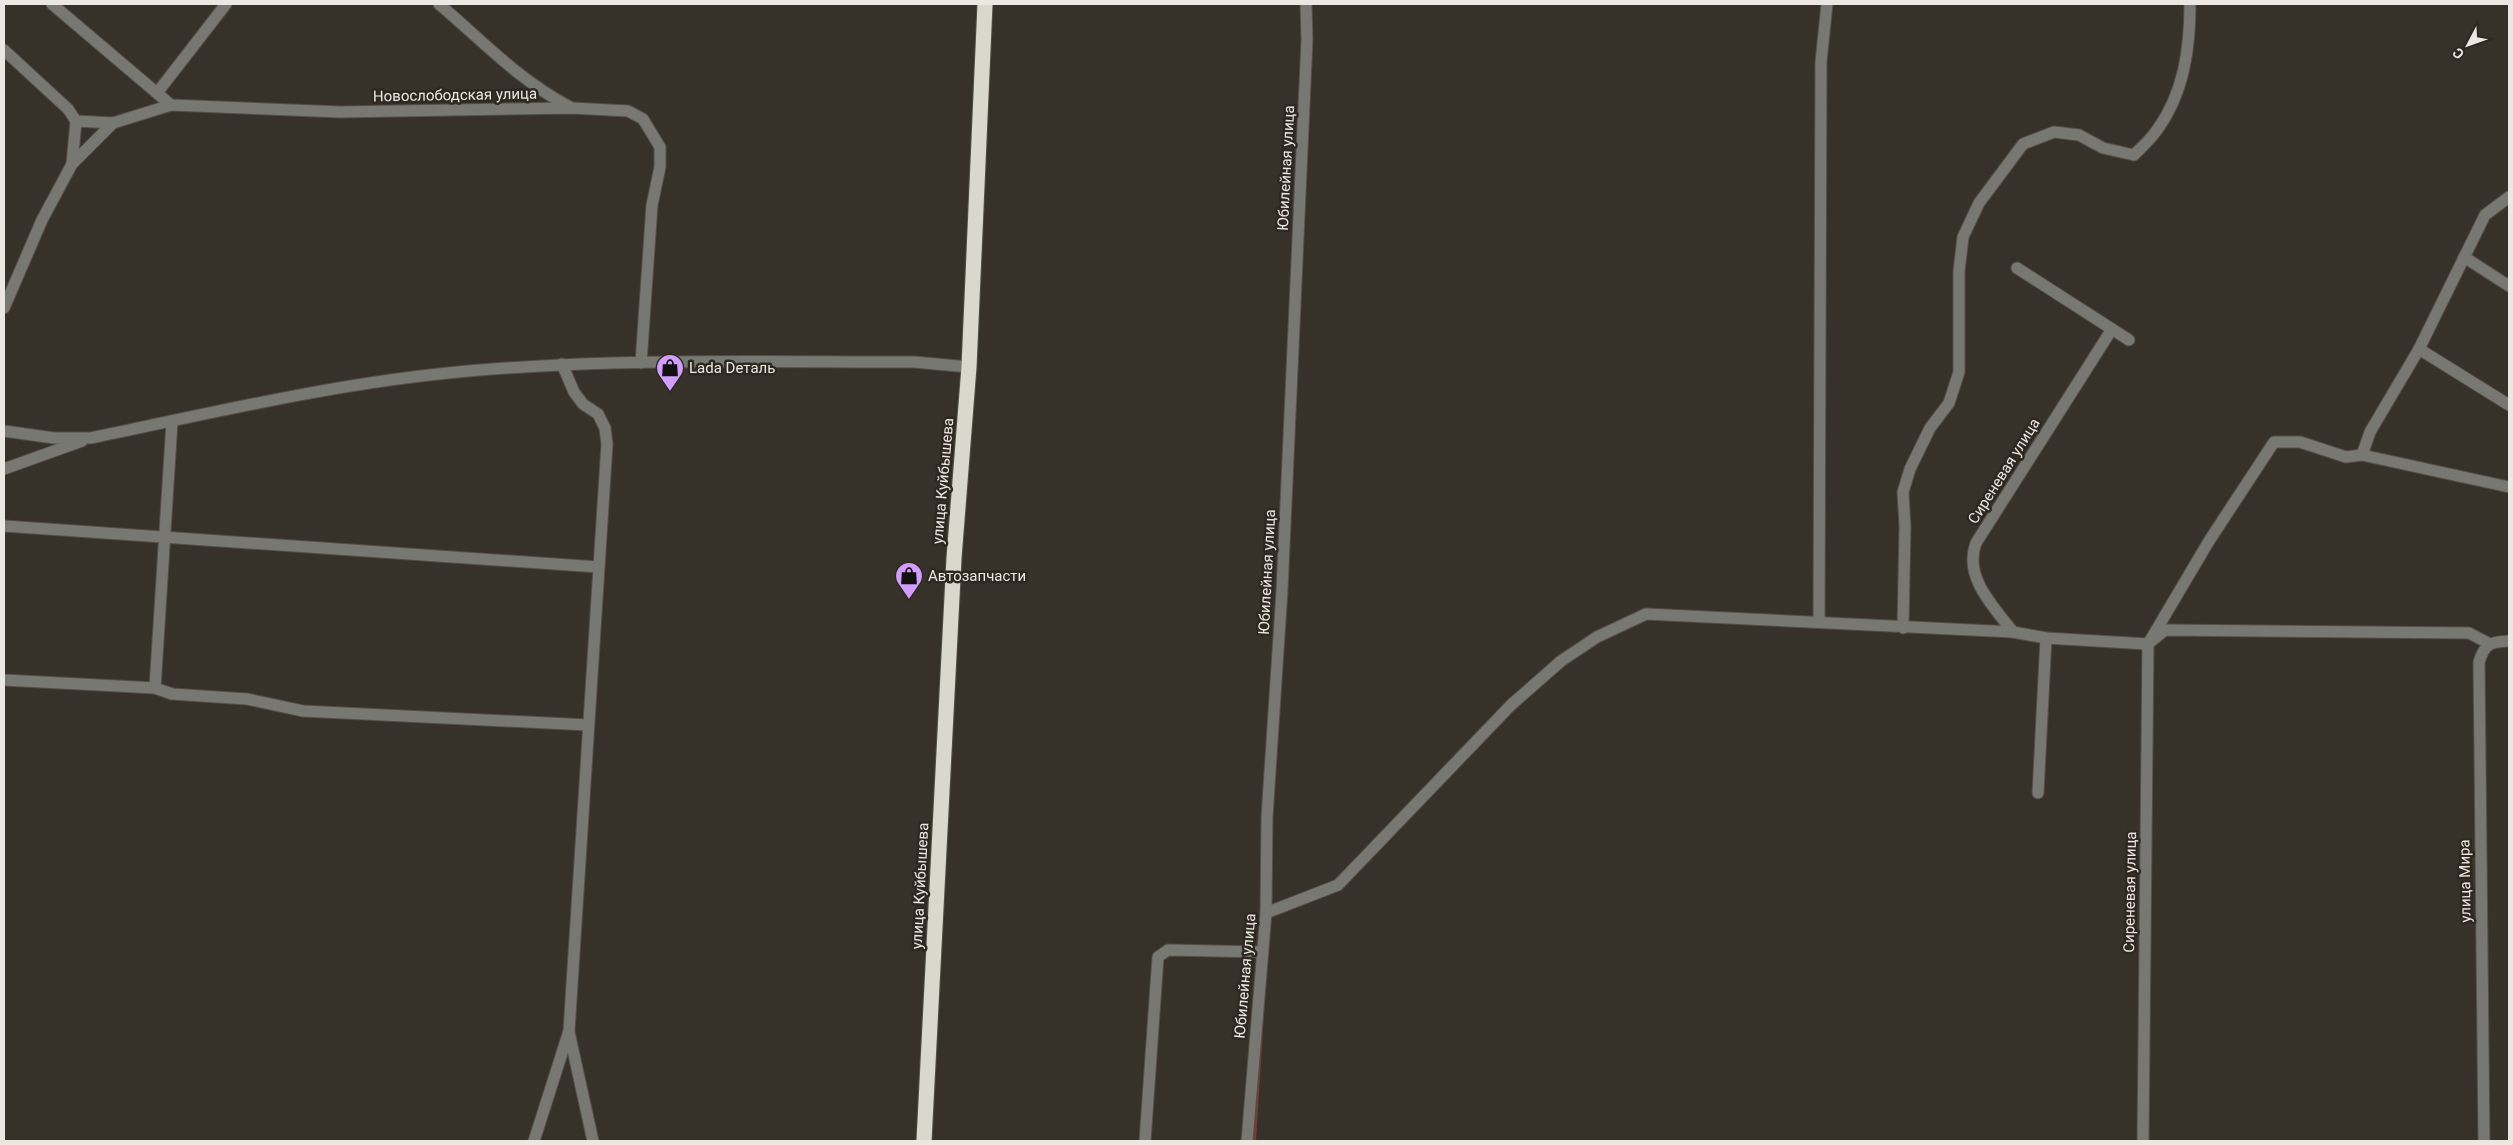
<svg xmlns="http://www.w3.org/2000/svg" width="2513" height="1145" viewBox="0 0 2513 1145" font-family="Roboto,sans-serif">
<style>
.green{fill:#7d3831}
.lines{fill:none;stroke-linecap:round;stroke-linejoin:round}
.minor-casing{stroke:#544f47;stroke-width:13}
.highway-casing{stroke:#544f47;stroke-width:17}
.minor{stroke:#787873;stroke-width:11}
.highway{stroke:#d8d8cc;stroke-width:15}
.labels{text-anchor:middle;stroke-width:5;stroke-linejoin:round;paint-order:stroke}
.street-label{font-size:15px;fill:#ebe7e2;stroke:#2d2820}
.poi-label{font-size:15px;fill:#ebe7e2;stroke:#2d2820;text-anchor:start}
</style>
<rect width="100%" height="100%" fill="#373229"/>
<polygon class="green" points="1268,951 1256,1141 1247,1141"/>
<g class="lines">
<defs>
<g id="minor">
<polyline points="52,4 171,105 341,112 572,108 628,111 643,119 660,147 660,167 652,205 641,363"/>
<path d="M439,4c45,38 78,75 131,103"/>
<polyline points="4,50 68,109 76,121 113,123"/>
<polyline points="157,93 226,4"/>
<polyline points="72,164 76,121"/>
<polyline points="2464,257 2509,286"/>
<polyline points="2017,268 2129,340"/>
<polyline points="4,308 42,220 72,164 113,123 171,105"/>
<polyline points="2419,349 2509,405"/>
<polyline points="172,422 155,688 172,694 247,699 303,711 588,725"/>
<path d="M4,431l50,7h37c125,-26 250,-56 377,-67 148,-13 298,-9 446,-9l55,5"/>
<polyline points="2362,455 2370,432 2419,349 2485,215 2509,197"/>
<polyline points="4,469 82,441"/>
<polyline points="4,526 598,567"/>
<polyline points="1819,622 1821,62 1827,4"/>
<path d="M1903,628l2,-102 -2,-34 7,-23 20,-41 19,-25 10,-31v-101l4,-34 16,-34 44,-59 31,-12 25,3 24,13 31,7c8,-8 17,-16 23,-25 27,-37 33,-82 33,-126"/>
<path d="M2013,632c-19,-25 -50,-55 -37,-89l136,-214"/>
<polyline points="4,680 155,688"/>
<polyline points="2038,793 2046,638"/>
<polyline points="1266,913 1338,885 1511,705 1561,661 1597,637 1646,614 2013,632 2046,638 2148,644 2209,541 2274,442 2300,442 2346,457 2362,455 2509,487"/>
<polyline points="569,1032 593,1141"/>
<polyline points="534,1141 569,1031 607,444 605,428 598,414 583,404 574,392 562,364"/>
<polyline points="1145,1141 1158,957 1168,950 1262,952"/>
<polyline points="1247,1141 1266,913 1267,817 1282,591 1307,40 1306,4"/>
<polyline points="2143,1141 2148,644 2165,630 2469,633 2490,644"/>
<path d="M2484,1141l-5,-479c6,-19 11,-20 30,-21"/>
</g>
<polyline id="highway" points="924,1141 954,558 969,367 985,4"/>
</defs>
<use href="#minor" class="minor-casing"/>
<use href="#highway" class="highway-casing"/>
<use href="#minor" class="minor"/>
<use href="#highway" class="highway"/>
</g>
<defs>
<symbol id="shop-pin" viewBox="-11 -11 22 30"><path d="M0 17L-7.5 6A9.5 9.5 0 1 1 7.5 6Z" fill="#d29dfd" stroke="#2d2820"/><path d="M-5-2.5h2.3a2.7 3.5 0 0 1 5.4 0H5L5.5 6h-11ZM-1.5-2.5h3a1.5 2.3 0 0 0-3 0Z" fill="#111"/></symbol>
</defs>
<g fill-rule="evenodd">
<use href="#shop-pin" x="654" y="352" width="32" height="43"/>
<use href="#shop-pin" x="893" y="560" width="32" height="43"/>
</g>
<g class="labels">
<g class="street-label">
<text transform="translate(455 95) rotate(-1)" y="5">Новослободская улица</text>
<text transform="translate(1286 168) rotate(-87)" y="5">Юбилейная улица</text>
<text transform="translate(2004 471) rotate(-58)" y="5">Сиреневая улица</text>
<text transform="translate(943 481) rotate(-85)" y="5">улица Куйбышева</text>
<text transform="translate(1267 572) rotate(-87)" y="5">Юбилейная улица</text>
<text transform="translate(2465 881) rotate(-91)" y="5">улица Мира</text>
<text transform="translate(920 886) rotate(-87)" y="5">улица Куйбышева</text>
<text transform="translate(2130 892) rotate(-89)" y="5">Сиреневая улица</text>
<text transform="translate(1245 976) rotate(-85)" y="5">Юбилейная улица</text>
</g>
<g class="poi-label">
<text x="689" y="373">Lada Dеталь</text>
<text x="928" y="581">Автозапчасти</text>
</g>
</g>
<rect width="2513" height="1145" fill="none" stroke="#ebe7e2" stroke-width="10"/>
<g transform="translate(2468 45) rotate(229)" stroke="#2d2820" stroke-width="4" paint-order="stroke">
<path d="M0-4L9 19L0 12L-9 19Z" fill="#ebe7e2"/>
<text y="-8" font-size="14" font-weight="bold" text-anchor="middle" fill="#ebe7e2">С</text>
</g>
</svg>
